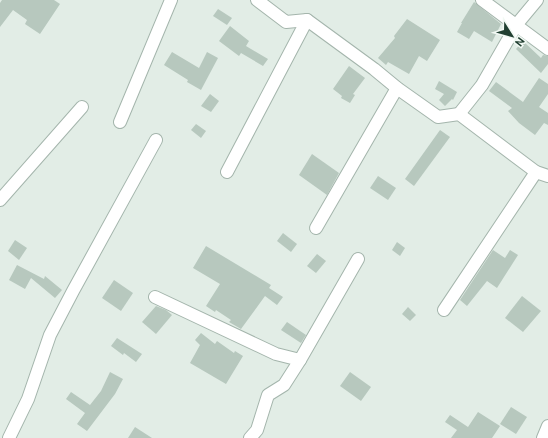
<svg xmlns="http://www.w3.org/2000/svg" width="548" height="438" viewBox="0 0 548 438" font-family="Ubuntu,sans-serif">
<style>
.building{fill:#b7c8be}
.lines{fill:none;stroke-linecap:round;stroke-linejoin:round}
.street-casing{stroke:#a4b5ac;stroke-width:14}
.street{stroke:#fff;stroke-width:12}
</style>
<rect width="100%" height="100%" fill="#e2ede6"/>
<g class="building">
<polygon points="2,0 54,0 60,4 40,34 25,24 27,20 13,10 0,27 0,3"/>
<polygon points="474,2 501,24 492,42 474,31 469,39 457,32 462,23 461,23"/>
<polygon points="218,9 232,18 227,25 213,16"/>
<polygon points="407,19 440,40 427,61 419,56 409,74 388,62 386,65 378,58 395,38 394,36"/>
<polygon points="230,26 249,41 246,46 268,59 263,66 241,53 239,56 219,41"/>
<polygon points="523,41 541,58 543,55 548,56 548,64 541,73 516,49"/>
<polygon points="172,52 199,68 207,52 218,58 201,90 187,82 188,80 164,65"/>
<polygon points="349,66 365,78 353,94 355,95 350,103 341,98 342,96 333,89"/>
<polygon points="539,78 548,84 548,94 539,107 548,113 548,125 544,123 535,135 519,123 508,111 512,108 489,91 496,82 523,102"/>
<polygon points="439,81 457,92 453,100 452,99 445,106 439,100 444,94 435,89"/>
<polygon points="210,94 219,101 211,112 201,106"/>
<polygon points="196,124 206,131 201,138 191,130"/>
<polygon points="440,130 450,137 414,186 405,179"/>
<polygon points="312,154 339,173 327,195 299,175"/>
<polygon points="378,176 396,188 388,200 370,188"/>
<polygon points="283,233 297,244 291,252 277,241"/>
<polygon points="15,240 27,248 19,260 8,251"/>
<polygon points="397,242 405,248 400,256 392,250"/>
<polygon points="206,246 271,285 269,288 283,297 277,305 265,296 241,329 229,322 231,320 216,310 215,312 206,306 220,284 193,268"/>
<polygon points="493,250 505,258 510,250 518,255 497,288 487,281 467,306 460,300"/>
<polygon points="317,254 326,261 316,273 307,266"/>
<polygon points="17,265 44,279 45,276 62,290 55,298 31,278 25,289 9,280"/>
<polygon points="114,280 133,293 121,311 102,298"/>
<polygon points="522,296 541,311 523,332 505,318"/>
<polygon points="156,306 166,310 172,315 156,334 142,322"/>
<polygon points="408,307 416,315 410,321 402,314"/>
<polygon points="287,322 306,335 301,343 281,330"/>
<polygon points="201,333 215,344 217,341 234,353 235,351 243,356 226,384 190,363 200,345 195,340"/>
<polygon points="117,338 142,354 136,362 124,353 123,355 111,346"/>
<polygon points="110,372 123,379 115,394 87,431 77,424 85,413 66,399 71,392 90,405 101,391"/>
<polygon points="350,372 371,387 361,401 340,386"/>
<polygon points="511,407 527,417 516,434 500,424"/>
<polygon points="478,412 500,426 492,438 451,438 457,430 445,422 450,415 468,427"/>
<polygon points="135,427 152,438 128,438"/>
</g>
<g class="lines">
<defs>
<g id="street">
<polyline points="257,0 286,22 307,20 374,69 397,88 438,117 459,114 536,172 548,176"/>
<polyline points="482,0 548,49"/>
<polyline points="459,114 482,85 517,24 537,0"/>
<polyline points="120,122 171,0"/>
<polyline points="227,172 307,20"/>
<polyline points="0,200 82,107"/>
<polyline points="316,228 397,88"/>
<polyline points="155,297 276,354 300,360 358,259"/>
<polyline points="444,310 536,172"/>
<polyline points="9,438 28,399 50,335 73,291 156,140"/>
<polyline points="250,438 257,430 268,395 284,385 300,360"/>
<polyline points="543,438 548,426"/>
</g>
</defs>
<use href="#street" class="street-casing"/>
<use href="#street" class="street"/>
</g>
<g transform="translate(512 36) rotate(127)" stroke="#f2f9f4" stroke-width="3" paint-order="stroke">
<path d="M0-3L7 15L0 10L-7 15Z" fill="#213f31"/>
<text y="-6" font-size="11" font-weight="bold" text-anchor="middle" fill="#213f31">N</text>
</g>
</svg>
